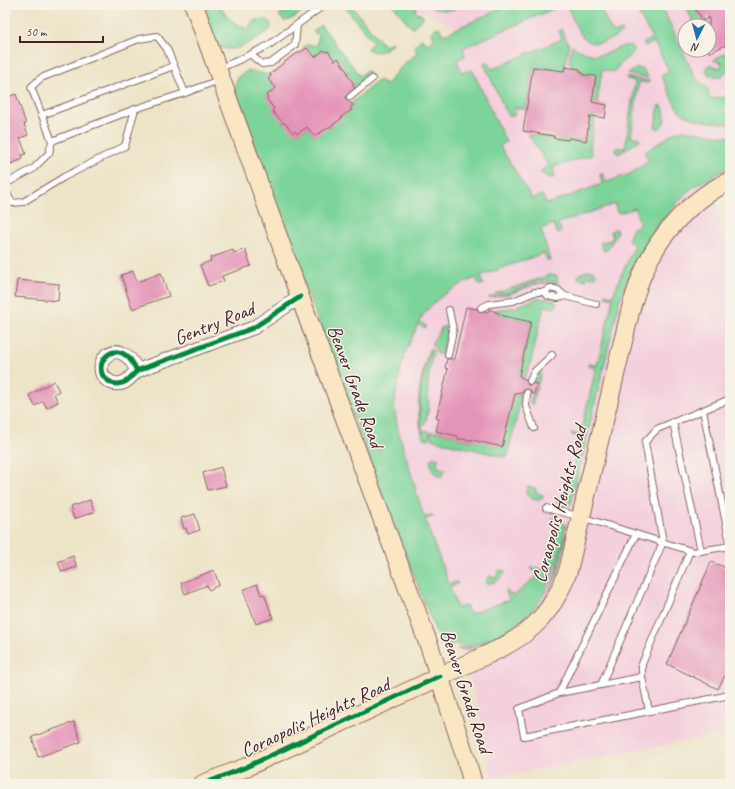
<svg xmlns="http://www.w3.org/2000/svg" width="735" height="789" viewBox="0 0 735 789" font-family="Caveat,sans-serif">
<style>
.built{fill:#f4cfdd;fill-rule:evenodd}
.green{fill:#7cd49a;stroke:#637a62}
.building{fill:#e594b9}
.lines{fill:none;stroke-linecap:round;stroke-linejoin:round}
.lane-casing{stroke:#836462;stroke-width:8}
.street-casing{stroke:#836462;stroke-width:15}
.secondary-casing{stroke:#836462;stroke-width:20}
.lane{stroke:#fff;stroke-width:6}
.street{stroke:#fff;stroke-width:13}
.secondary{stroke:#fbe6c4;stroke-width:18}
.cycleway-casing{stroke:#f7f3e8;stroke-width:8}
.cycleway{stroke:#00873e;stroke-width:5}
.labels{text-anchor:middle;stroke-width:3;stroke-linejoin:round;paint-order:stroke}
.street-label{font-size:20px;fill:#4a1f2b;stroke:#f7f3e8}
</style>
<rect width="100%" height="100%" fill="#f7f3e8"/>
<filter id="ink" filterUnits="userSpaceOnUse"><feTurbulence type="fractalNoise" baseFrequency=".025" numOctaves="2"/><feDisplacementMap in="SourceGraphic" scale="8" xChannelSelector="R" yChannelSelector="G"/><feConvolveMatrix kernelMatrix="1 2 1 2 8 2 1 2 1" color-interpolation-filters="sRGB"/></filter>
<filter id="wash" filterUnits="userSpaceOnUse"><feTurbulence type="fractalNoise" baseFrequency=".012" numOctaves="4" result="noise"/><feDisplacementMap in="SourceGraphic" scale="16" xChannelSelector="R" yChannelSelector="G"/><feGaussianBlur stdDeviation="0.9" result="paint"/><feColorMatrix in="noise" values="0 0 0 0 0 0 0 0 0 0 0 0 0 0 0 0 0 1.4 0 .05"/><feComposite in="paint" operator="in"/></filter>
<g filter="url(#wash)">
<rect width="100%" height="100%" fill="#ede4c7"/>
<g class="built">
<polygon points="409,5 514,5 468,33"/>
<polygon points="523,5 639,5 692,101 730,112 730,173 712,182 730,264 730,733 492,778 474,688 363,404 443,47"/>
<path d="M657,5h73v93l-24,3zM685,26h24v24h-24z"/>
</g>
<g class="green">
<path d="M201,5h19c7,14 15,20 29,24l3,-8 12,-2 6,3 1,5 -2,4c-15,8 -36,26 -52,14z"/>
<path d="M284,5h9l1,3 8,-3 1,2c-2,8 -11,13 -19,14l-5,-6 7,-4z"/>
<path d="M347,5h4l33,41 7,-4 1,2c-8,7 -14,11 -25,5l1,-2 5,-5 -28,-35z"/>
<polygon points="393,5 417,5 415,12 422,15 424,17 412,28"/>
<path d="M432,5h12l8,3 1,-3h9c-11,7 -17,6 -30,3z"/>
<path d="M508,5h54l-99,43 2,8 -8,4 5,13 8,-3 3,1 33,71 -6,4 32,53 10,-4 5,9 55,-20 -2,-10h3l3,8 24,-8 19,-13 -4,-7v-2l30,-20 8,-2 47,7v30l-34,18 -11,9 -29,34 -22,36 -14,35 -49,205 -7,2 -6,-2 -2,-4 2,-2 7,1 15,-61 -8,-3 -1,-2 9,2 16,-67 -8,-2v-2l9,1 16,-67 -8,-2v-2l8,2 8,-21 14,-29 -7,-6 5,-12 7,-3 -5,-17 -16,5 -2,-1 -2,-8 -57,19 3,8 -2,3 -2,-1 -3,-9 -13,5 9,31h-3l-3,-7 -64,23 3,8 -1,1h-3l-3,-7c-24,9 -43,21 -57,43l7,5 -1,2 -7,-4 -14,32 -7,31 -3,19 4,24 26,87 8,-2 2,1 -9,4 24,64 8,-2 1,1 -1,1 -7,3 7,21 9,-2 4,8 39,-14 -3,-9v-1l8,6 23,-21 -6,-7 1,-1 12,3 16,-47 -8,-3v-2l8,2 6,5c-11,50 -22,93 -75,113 -8,2 -18,8 -26,8 -5,0 -8,-2 -12,-3l-2,4 -6,-3 -8,-9 -83,-216 -121,-331 6,-12 10,-6v2h8l11,3 2,-1 1,2 -3,3 8,9 -10,8 2,2 -1,1 1,1 1,-1 7,9 -4,3 14,9 -4,3 1,1 4,-2 10,12 10,-7 7,9 3,-2 2,2 1,-1 -1,-2 8,-7 2,2 13,-11 -2,-2 12,-5 -2,-2 3,-3 -2,-2 28,-23 7,5 17,-20 14,-12 -3,-7 7,-7 7,5 7,-6 -4,-6 2,-3 6,-2 4,8z"/>
<path d="M567,5h31l15,28 9,-3 1,2c-38,25 -43,4 -56,-27z"/>
<path d="M634,5h27l34,72 13,12 2,10 20,-3v28c-16,-2 -43,-2 -53,-16 -6,-9 -10,-21 -15,-31v-2l7,-5 -15,-28 -7,4 -3,-1 1,-3 7,-4z"/>
<polygon points="685,5 693,5 698,15 700,14 703,20 705,19 707,24 702,26 695,26"/>
<polygon points="321,25 360,76 366,71 369,72 368,76 354,87 353,85 354,84 352,84 345,76 349,72 348,71 344,74 338,58 334,61 327,53 329,52 328,51 326,52 324,50 315,57 307,48 304,50 302,48 306,45 314,45 315,46 318,43 317,42 319,36 317,33 315,34 313,32"/>
<polygon points="561,29 569,45 564,71 533,67 526,109 515,108 514,116 508,116 484,64 485,62 487,62 492,69 562,39 559,32"/>
<path d="M572,45c11,9 25,13 38,7 7,-3 13,-8 21,-6l2,3 -1,5 -11,9 -7,9 -12,-2 -5,33 -5,-1 4,-25 -13,-2v-2l-3,-1v-3l-9,-1 1,-5 -3,-1z"/>
<path d="M728,52l2,1v18l-6,2 -2,4c-8,2 -16,-1 -16,-10l4,-2 11,3 1,-5 -9,-3z"/>
<polygon points="637,68 643,69 648,78 628,74"/>
<polygon points="626,77 650,81 648,83 639,82 631,136 639,138 640,140 619,154 616,152 615,149 617,148 625,148 635,81 627,79"/>
<path d="M659,105l3,1c4,8 5,18 -4,23l-3,-2z"/>
<path d="M590,116h5l-5,32 2,7 -39,12 2,10c-6,2 -9,0 -14,-4v-2l7,-6 -20,-31 40,6 1,-2 17,3z"/>
<polygon points="614,229 616,229 617,233 608,249 604,251 600,243 613,239 611,231"/>
<polygon points="590,270 594,271 596,275 595,277 587,276 586,280 578,278 579,274"/>
<path d="M550,275l7,1 1,5 -1,4 -14,-2 -8,1 -25,10 -22,4c7,-3 14,-3 22,-5 20,-5 24,-13 46,-9 -13,-10 -32,4 -46,8 -5,1 -10,1 -16,2z"/>
<polygon points="539,298 553,300 556,303 557,306 554,308 544,306 530,365 524,378 520,375 520,371 531,322 504,316 494,310 515,307"/>
<polygon points="445,326 447,333 441,355 437,354 435,348 431,344 442,327"/>
<path d="M429,349h3l2,3 -1,1c-2,10 -4,19 -5,28 -1,17 4,31 -6,47 -4,-20 -2,-38 3,-57 2,-7 4,-15 5,-21 -10,24 -14,58 -7,83v-3l6,1 1,8 -7,-1c-9,-31 -3,-59 6,-89z"/>
<polygon points="540,372 541,374 532,405 530,403 531,394 534,395 536,389 537,383 533,383 538,373"/>
<polygon points="520,394 519,408 508,454 507,456 504,457 434,440 431,436 431,431 436,432 436,431 458,436 458,439 473,440 514,398 515,395"/>
<path d="M433,457l5,1 -1,9 8,2 -3,8c-9,-1 -10,-8 -12,-17z"/>
<path d="M528,486l8,2 -1,4 8,3 -1,4c-5,3 -13,0 -16,-6z"/>
<path d="M567,532c-6,50 -28,90 -77,110 -11,4 -21,9 -33,7l2,-1c11,2 22,-5 32,-8 29,-11 54,-33 64,-64 5,-14 6,-30 12,-44z"/>
<path d="M499,570l6,1c-1,8 -12,12 -19,13l2,-8 8,2z"/>
</g>
<g id="blocks">
<g class="building">
<polygon points="693,5 730,5 730,43 709,53 709,17 703,21"/>
<polygon points="307,48 315,57 324,50 326,52 328,51 335,61 338,58 348,73 347,74 354,84 352,85 355,88 346,96 346,100 353,105 350,108 352,110 341,117 342,118 330,127 314,136 307,127 297,134 295,131 293,133 285,123 284,124 272,111 274,109 267,99 268,98 266,96 276,88 268,79 271,76 270,74 291,57"/>
<polygon points="533,67 564,71 565,67 580,69 580,72 583,73 583,75 596,76 592,102 607,105 605,118 590,116 586,141 569,138 568,140 553,138 554,136 523,131"/>
<polygon points="16,94 26,124 24,124 28,135 20,138 26,154 22,155 23,159 5,166 5,98"/>
<polygon points="245,249 251,266 222,276 224,281 208,286 200,265 211,261 210,258 233,250 234,253"/>
<polygon points="133,271 137,282 161,273 169,296 132,309 121,275"/>
<polygon points="17,280 59,284 58,301 15,297"/>
<polygon points="466,307 477,309 480,312 485,311 488,312 489,309 504,316 531,322 519,376 526,380 528,385 531,385 534,383 537,384 534,394 531,394 531,391 527,389 524,390 522,393 515,394 502,447 473,440 458,439 458,436 436,431 439,419 436,418 448,369 445,368 447,359 454,359"/>
<polygon points="54,381 59,391 54,394 58,402 47,408 43,401 35,406 29,395"/>
<polygon points="221,467 226,486 208,490 203,473"/>
<polygon points="90,500 94,512 74,519 70,507"/>
<polygon points="195,514 200,530 188,534 186,528 184,529 181,518"/>
<polygon points="73,556 77,567 62,572 58,562"/>
<polygon points="711,562 730,569 730,666 718,689 667,664"/>
<polygon points="214,570 219,585 209,590 207,585 185,594 181,583"/>
<polygon points="257,584 261,595 264,594 273,618 256,624 243,590"/>
<polygon points="74,722 81,742 38,757 32,737"/>
</g>
</g>
</g>
<g filter="url(#ink)">
<use href="#blocks" fill-opacity="0" stroke="#836462" stroke-width="1"/>
<g class="lines">
<defs>
<g id="lane">
<polyline points="251,55 262,64 271,63 295,45 297,25"/>
<polyline points="218,69 241,59 269,45 324,5"/>
<polyline points="350,97 372,79"/>
<polyline points="42,115 174,66"/>
<polyline points="52,141 135,109"/>
<polyline points="5,184 33,169 49,153 52,141 31,87 41,78 139,39 157,36 167,49 185,93"/>
<polyline points="5,190 12,203 23,202 64,177 125,146 135,109 185,93 219,80"/>
<polyline points="545,292 548,296 558,298 565,296 596,304"/>
<polyline points="481,308 489,304 513,301 535,292 545,292 550,288 558,290 565,296"/>
<polyline points="448,355 453,330 449,310"/>
<polyline points="530,381 534,372 552,355"/>
<polyline points="527,393 526,406 534,428"/>
<polyline points="703,410 730,543"/>
<polyline points="673,422 701,551"/>
<polyline points="546,508 581,517 694,552 730,546"/>
<polyline points="636,534 559,693 519,709 524,736 730,695"/>
<polyline points="601,685 663,542 645,442 657,429 730,399"/>
<polyline points="559,693 642,677"/>
<polyline points="649,711 642,677 642,664 690,551"/>
</g>
<path id="street" d="M137,371c-18,-41 -49,-6 -30,9 4,3 10,5 15,3 6,-1 9,-7 14,-11 2,-2 6,-3 8,-4l109,-40 47,-31"/>
<g id="secondary">
<polyline points="194,5 300,297 430,648 466,759 473,784"/>
<path d="M203,784l41,-16 253,-118c38,-19 56,-39 71,-79l63,-263c4,-12 7,-24 12,-35 15,-38 49,-75 87,-92"/>
</g>
</defs>
<use href="#lane" class="lane-casing"/>
<use href="#street" class="street-casing"/>
<use href="#secondary" class="secondary-casing"/>
<use href="#lane" class="lane"/>
<use href="#street" class="street"/>
<use href="#secondary" class="secondary"/>
<defs>
<g id="cycleway">
<path d="M137,371c-18,-41 -49,-6 -30,9 4,3 10,5 15,3 6,-1 9,-7 14,-11 2,-2 6,-3 8,-4l109,-40 47,-31"/>
<polyline points="203,784 244,768 440,676"/>
</g>
</defs>
<use href="#cycleway" class="cycleway-casing"/>
<use href="#cycleway" class="cycleway"/>
</g>
</g>
<g class="labels">
<g class="street-label">
<text transform="translate(214 323) rotate(-22)" y="7">Gentry Road</text>
<text transform="translate(356 386) rotate(70)" y="7">Beaver Grade Road</text>
<text transform="translate(559 504) rotate(-75)" y="7">Coraopolis Heights Road</text>
<text transform="translate(467 691) rotate(72)" y="7">Beaver Grade Road</text>
<text transform="translate(315 717) rotate(-25)" y="7">Coraopolis Heights Road</text>
</g>
</g>
<rect width="735" height="789" fill="none" stroke="#f7f3e8" stroke-width="20"/>
<g transform="translate(697 38) rotate(186)"><circle r="19" fill="#f7f3e8" stroke="#b29e9c"/>
<path d="M0-3L7 15L0 10L-7 15Z" fill="#1f6fb2"/>
<text y="-6" font-size="11" font-weight="bold" text-anchor="middle" fill="#4a1f2b">N</text>
</g>
<path d="M20 36v6h83v-6" fill="none" stroke="#4a1f2b" stroke-width="2"/>
<text x="26" y="36" font-size="12" fill="#4a1f2b" stroke="#f7f3e8" stroke-width="3" paint-order="stroke">50 m</text>
</svg>
